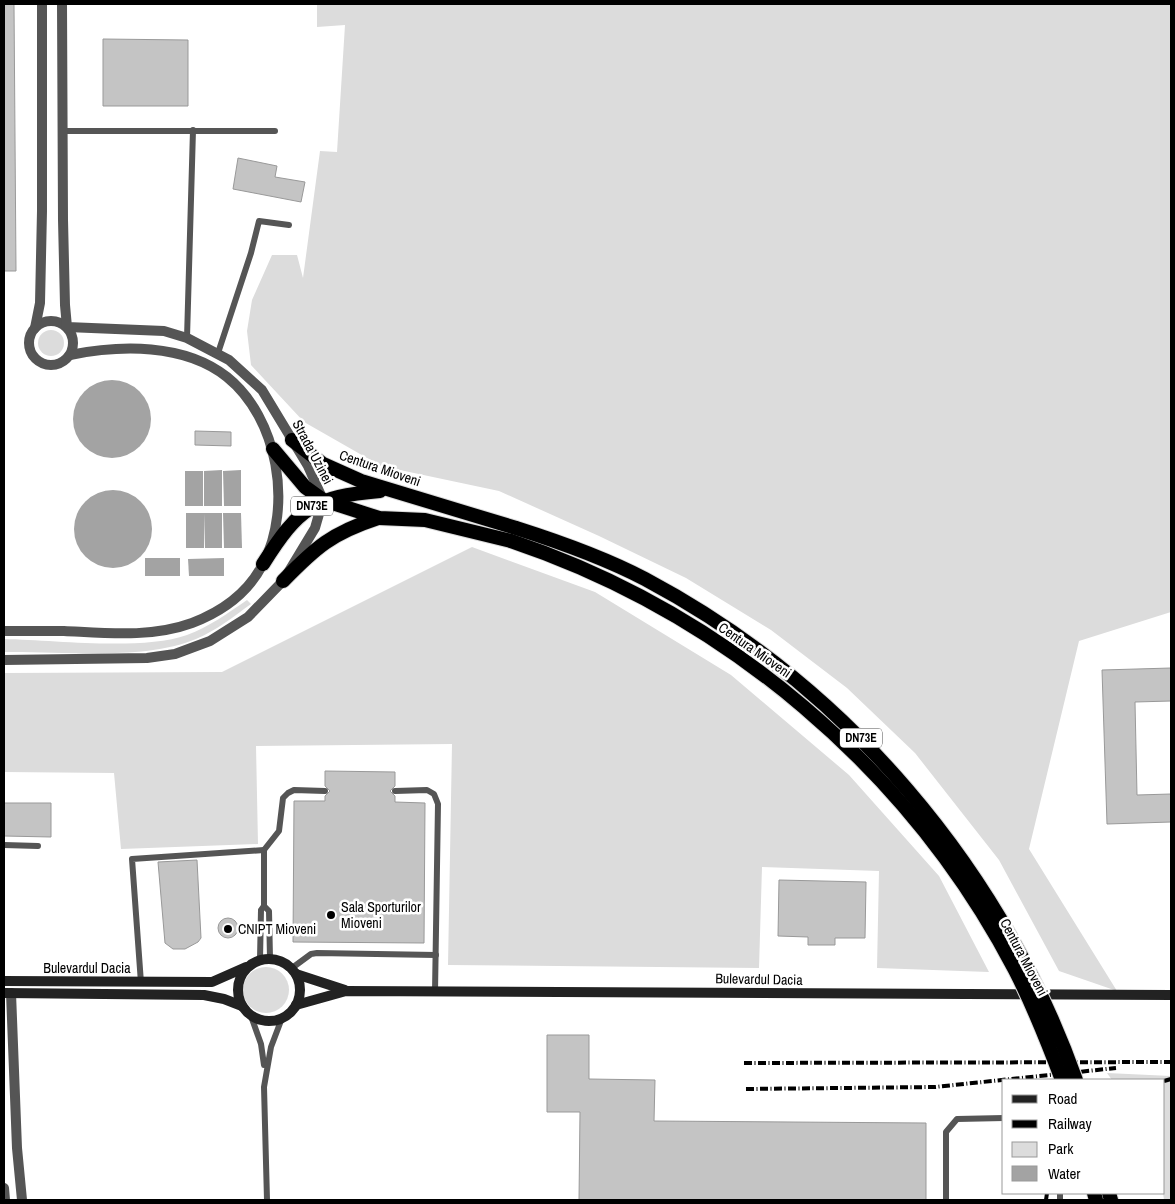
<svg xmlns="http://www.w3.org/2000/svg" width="1175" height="1204" viewBox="0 0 1175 1204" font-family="'Archivo Narrow',sans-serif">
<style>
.green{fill:#dcdcdc}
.water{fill:#a3a3a3}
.building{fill:#c4c4c4;stroke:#999}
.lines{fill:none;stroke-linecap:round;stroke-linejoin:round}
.trunk-casing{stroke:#dbdbdb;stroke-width:16}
.service{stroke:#555;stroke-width:6}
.minor{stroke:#555;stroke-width:10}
.tertiary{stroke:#555;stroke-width:10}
.secondary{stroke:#222;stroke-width:10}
.trunk{stroke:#000;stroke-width:14}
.rail{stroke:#000;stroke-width:4;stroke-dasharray:8 2.5 1 2.5;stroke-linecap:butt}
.trunk-bridge-casing{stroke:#dbdbdb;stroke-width:16;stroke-linecap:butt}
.trunk-bridge{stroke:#000;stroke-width:14}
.poi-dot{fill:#000;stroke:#fff;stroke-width:2}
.labels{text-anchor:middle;stroke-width:5;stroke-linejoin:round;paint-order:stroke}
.shield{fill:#fff;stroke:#4c4c4c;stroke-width:1}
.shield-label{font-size:12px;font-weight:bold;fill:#000}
.street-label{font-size:14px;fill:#000;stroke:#fff}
.poi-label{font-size:14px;fill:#000;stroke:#fff;text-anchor:start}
</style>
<rect width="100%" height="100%" fill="#fff"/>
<g class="green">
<polygon points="317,4 1171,4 1171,612 1079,641 1029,849 1117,991 1059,971 999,860 915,753 847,688 771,630 686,578 599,536 499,491 381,466 304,422 251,365 247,331 252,300 272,255 297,255 303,278 320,151 337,152 345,25 317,27"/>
<circle cx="51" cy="343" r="13"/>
<polygon points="472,547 595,592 731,675 849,775 939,876 989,972 877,968 879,871 762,867 759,968 448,965 452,744 256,746 258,844 121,849 114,773 4,772 4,673 222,672"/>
<path d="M247,600l4,4c-18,13 -34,26 -55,35 -52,22 -135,12 -192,13v-13c51,1 137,12 183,-4 22,-8 41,-22 60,-35z"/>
<circle cx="266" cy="990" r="23"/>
<polygon points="1107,1073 1171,1076 1171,1200 1164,1200 1163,1193 1164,1080 1112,1080"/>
</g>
<g class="water">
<circle cx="112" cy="419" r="39"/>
<polygon points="222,470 222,506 204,506 204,471"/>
<polygon points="241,470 241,506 224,506 223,471"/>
<rect x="185" y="471" width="18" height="35"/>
<circle cx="113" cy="529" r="39"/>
<rect x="186" y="513" width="18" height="35"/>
<polygon points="204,513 222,513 222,548 205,548"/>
<polygon points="223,513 241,513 242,548 224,548"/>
<rect x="145" y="558" width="35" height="18"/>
<polygon points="224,558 224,576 189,576 188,559"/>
</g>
<g class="building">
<polygon points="4,4 14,4 16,271 4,271"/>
<polygon points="103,39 188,40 188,106 103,106"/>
<polygon points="238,158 277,166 275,177 305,182 301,202 233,189"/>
<polygon points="195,431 231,432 231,446 195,445"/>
<polygon points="1171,668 1171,701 1135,702 1137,795 1171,794 1171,822 1107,824 1102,670"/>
<polygon points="325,771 395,772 395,786 390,791 395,796 395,802 425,803 424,943 293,942 294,801 325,801 325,796 330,791 325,786"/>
<polygon points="4,803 51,803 51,837 4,836"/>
<polygon points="197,860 201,938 198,942 185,949 173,949 165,943 158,862"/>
<polygon points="779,880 866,882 865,938 835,938 835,945 808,945 808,937 778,936"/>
<circle cx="228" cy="928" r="10"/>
<polygon points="547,1035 589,1035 589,1079 655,1080 654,1121 926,1123 926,1200 579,1200 580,1112 547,1112"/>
</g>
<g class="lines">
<defs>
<g id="trunk">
<polyline points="292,440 323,464 361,481 516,528"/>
<polyline points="273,449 305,487 323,500 379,518 425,520 511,541"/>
<path d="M263,564c36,-57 51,-67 117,-73"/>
<path d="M283,581c33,-34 49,-48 95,-63"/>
<polyline points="1094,1193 1096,1200"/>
<polyline points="1109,1193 1111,1200"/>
</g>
</defs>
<use href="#trunk" class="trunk-casing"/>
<g class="service">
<polyline points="62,131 275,131"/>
<polyline points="187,338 193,130"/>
<polyline points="218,353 251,253 259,221 289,225"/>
<polyline points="395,791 427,790 434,794 438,804 435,992"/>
<polyline points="4,845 38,846"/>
<polyline points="264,906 269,911 270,958"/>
<polyline points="260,959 261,910 264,906 264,850 279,831 283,798 288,793 294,790 325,791"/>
<polyline points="292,968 311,954 317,953 436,955"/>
<polyline points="141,983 132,859 264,850"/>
<polyline points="251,1016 261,1044 264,1065"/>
<polyline points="267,1200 264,1087 271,1047 282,1018"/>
<polyline points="946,1200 946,1132 957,1119 1004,1118"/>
<polyline points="1060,1200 1060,1193"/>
</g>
<g class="minor">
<polyline points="11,993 17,1148 22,1200"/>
<polyline points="4,1188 5,1200"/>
</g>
<g class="tertiary">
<circle cx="51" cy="343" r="22"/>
<polyline points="35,328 40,303 42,211 42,4"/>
<path d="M4,631c20,0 40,0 60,0 42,2 87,7 128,-8 29,-11 56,-30 71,-59 30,-58 15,-146 -36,-187 -43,-34 -107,-32 -157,-22"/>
<polyline points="4,660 147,658 175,654 210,641 248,617 283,581 315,528 323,500 308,466 262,390 229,360 187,338 164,331 67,327 65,305 63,220 62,4"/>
</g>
<g class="secondary">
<circle cx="269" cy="990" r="31"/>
<polyline points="296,974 345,990"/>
<polyline points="4,981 212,982 246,967"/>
<polyline points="4,993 204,995 224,999 242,1006"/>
<polyline points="296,1005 346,991 1171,995"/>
</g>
<use href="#trunk" class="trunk"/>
<g class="rail">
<polyline points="744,1063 1171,1062"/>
<polyline points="1164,1081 1171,1079"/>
<polyline points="746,1089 935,1087 1116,1068"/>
<polyline points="1046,1200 1047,1193"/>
</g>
<defs>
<g id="trunk-bridge">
<path d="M516,528c44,14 89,30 129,51 201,107 355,288 431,501"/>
<path d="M511,541c214,72 399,228 504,429 18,35 33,73 47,110"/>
</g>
</defs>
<use href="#trunk-bridge" class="trunk-bridge-casing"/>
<use href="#trunk-bridge" class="trunk-bridge"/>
</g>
<g class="poi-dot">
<circle cx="331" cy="915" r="5"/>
<circle cx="228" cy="929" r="5"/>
</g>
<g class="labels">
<g class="shield">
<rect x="291" y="496.5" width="42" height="19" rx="4"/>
<rect x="840" y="728.5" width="42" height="19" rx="4"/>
</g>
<g class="shield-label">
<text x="312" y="510">DN73E</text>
<text x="861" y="742">DN73E</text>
</g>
<g class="street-label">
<text transform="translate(313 452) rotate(62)" y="5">Strada Uzinei</text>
<text transform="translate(380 468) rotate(19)" y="5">Centura Mioveni</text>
<text transform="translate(755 650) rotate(35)" y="5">Centura Mioveni</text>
<text transform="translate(1024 957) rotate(62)" y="5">Centura Mioveni</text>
<text x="87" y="973">Bulevardul Dacia</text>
<text transform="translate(759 979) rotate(1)" y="5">Bulevardul Dacia</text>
</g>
<g class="poi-label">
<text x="341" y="912">Sala Sporturilor<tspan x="341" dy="16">Mioveni</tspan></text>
<text x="238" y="934">CNIPT Mioveni</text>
</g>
</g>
<rect width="1175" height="1204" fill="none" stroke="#000000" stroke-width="10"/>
<rect x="1002" y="1079" width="162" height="115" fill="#ffffff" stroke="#999999"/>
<rect x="1012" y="1095" width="25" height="8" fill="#222222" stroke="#999999"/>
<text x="1048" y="1104" font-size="15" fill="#000000">Road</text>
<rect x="1012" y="1120" width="25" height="8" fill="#000000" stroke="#999999"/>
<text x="1048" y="1129" font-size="15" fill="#000000">Railway</text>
<rect x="1012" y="1142" width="25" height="15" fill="#dcdcdc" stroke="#999999"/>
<text x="1048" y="1154" font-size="15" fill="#000000">Park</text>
<rect x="1012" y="1166" width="25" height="15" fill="#a3a3a3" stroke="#999999"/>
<text x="1048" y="1179" font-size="15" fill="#000000">Water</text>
</svg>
